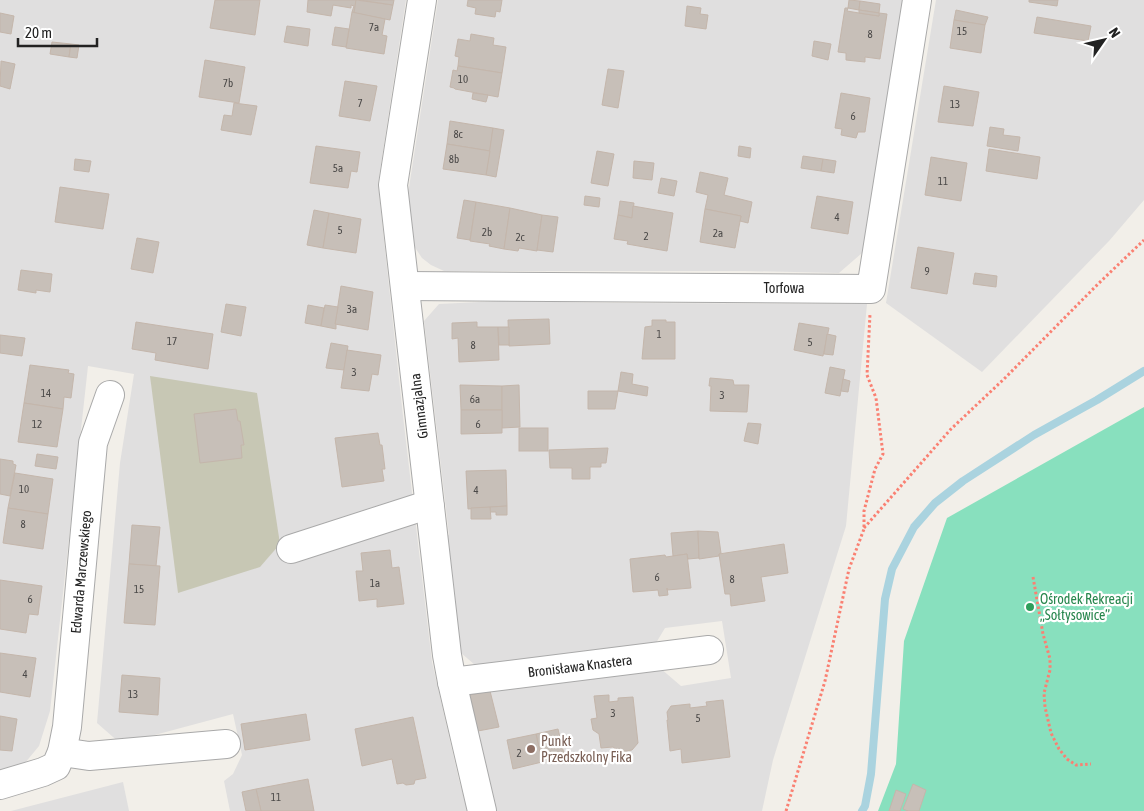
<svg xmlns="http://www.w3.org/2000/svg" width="1144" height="811" viewBox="0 0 1144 811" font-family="'Asap Condensed',sans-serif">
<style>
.residential{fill:#e0dfdf}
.construction{fill:#c7c7b4}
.pitch{fill:#88e0be}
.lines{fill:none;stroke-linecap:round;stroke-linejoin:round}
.stream{stroke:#aad3df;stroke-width:8}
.building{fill:#c7bfb8;stroke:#c4b6ab}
.minor-casing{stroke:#a9a9a9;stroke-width:30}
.path{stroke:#fa8072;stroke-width:3;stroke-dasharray:2.5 2.5;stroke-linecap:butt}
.minor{stroke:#fff;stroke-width:28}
.leisure-dot{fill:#2e9e5b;stroke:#fff;stroke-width:2}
.education-dot{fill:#8d6e63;stroke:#fff;stroke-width:2}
.labels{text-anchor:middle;stroke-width:4.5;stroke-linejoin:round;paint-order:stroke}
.number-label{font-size:11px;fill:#4b4948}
.street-label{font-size:14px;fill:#222;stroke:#fff}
.leisure-label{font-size:14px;fill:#27864d;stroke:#fff;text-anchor:start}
.education-label{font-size:14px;fill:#785e54;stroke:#fff;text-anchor:start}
</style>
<rect width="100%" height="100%" fill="#f2efe9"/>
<g class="residential">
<polygon points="0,0 406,0 378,184 403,416 432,662 459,780 468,811 230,811 224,781 233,774 242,755 233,714 121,744 97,723 120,463 134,374 88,366 50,711 39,746 20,769 0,774"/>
<polygon points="438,0 904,0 862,253 839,273 745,271 444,271 431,265 422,258 414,246 408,194"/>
<polygon points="936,0 1144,0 1144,200 1109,241 982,372 886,303"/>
<polygon points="500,301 628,303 867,304 846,526 773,760 762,811 496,811 469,693 660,668 681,686 731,678 722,621 665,628 656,643 475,665 460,652 443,534 449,535 424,321 439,304"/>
<polygon points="123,782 129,811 11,811"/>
</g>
<polygon class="construction" points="150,376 257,393 280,544 260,567 178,593"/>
<polygon class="pitch" points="1144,407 1144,811 878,811 896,764 904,641 947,518"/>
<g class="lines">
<polyline class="stream" points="862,811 865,806 871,774 885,599 892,569 914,527 935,503 963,481 1034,435 1097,400 1144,371"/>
</g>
<g class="building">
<polygon points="215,0 260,0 255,35 210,28"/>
<polygon points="308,0 356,0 354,13 352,12 354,6 351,5 351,8 333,5 331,16 307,12"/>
<polygon points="356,0 393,5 390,20 354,13"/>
<polygon points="360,0 394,0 393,5"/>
<polygon points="468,0 502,0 500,12 496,11 495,17 475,14 476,8 467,6"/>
<polygon points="849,0 860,1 859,10 848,8"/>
<polygon points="1029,0 1058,0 1057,6 1029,2"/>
<polygon points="860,1 880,4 879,13 859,10"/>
<polygon points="687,6 701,8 700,14 708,15 706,29 685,26"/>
<polygon points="845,8 848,8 847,11 859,13 879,16 879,13 887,14 880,59 865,57 865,62 846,60 846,53 838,52"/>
<polygon points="859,10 879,13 879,16 859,13"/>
<polygon points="956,10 988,17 985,25 954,20"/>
<polygon points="352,12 385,19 382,35 387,36 384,54 346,48"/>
<polygon points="0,13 14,16 11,34 0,32"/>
<polygon points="1037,17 1091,26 1088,41 1034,33"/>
<polygon points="954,20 985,25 981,53 950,48"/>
<polygon points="287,26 310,29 308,46 284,42"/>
<polygon points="335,27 349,29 346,47 332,45"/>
<polygon points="471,34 494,38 493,45 506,47 502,73 458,66 459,57 455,56 458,39 470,41"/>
<polygon points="814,41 831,44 828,60 812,56"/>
<polygon points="52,42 71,44 69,57 50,54"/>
<polygon points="71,44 79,45 77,58 69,57"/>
<polygon points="205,60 245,67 239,103 199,97"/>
<polygon points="1,61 15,64 10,89 0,86"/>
<polygon points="458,66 502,73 498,97 455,89 454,88 450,87 453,70 457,71"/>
<polygon points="608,69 624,71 618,108 602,105"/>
<polygon points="345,81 377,86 370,121 339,116"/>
<polygon points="944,86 979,92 973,126 938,122"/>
<polygon points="473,93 488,95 486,102 472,99"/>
<polygon points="841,93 870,98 865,132 858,132 856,138 841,135 842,129 835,128"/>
<polygon points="234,103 257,106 251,135 221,130 224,115 232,116"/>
<polygon points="450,121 493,128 490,151 447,144"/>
<polygon points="990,127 1004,129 1003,135 1020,137 1018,151 987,146"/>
<polygon points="493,128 504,130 496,177 486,175"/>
<polygon points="447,144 490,151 486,175 443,169"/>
<polygon points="316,146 360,152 357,172 351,171 348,188 310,183"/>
<polygon points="739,146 751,148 750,158 738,156"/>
<polygon points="989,149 1040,157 1037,179 986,171"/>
<polygon points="597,151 614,154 608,186 591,183"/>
<polygon points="803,156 823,159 821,171 801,168"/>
<polygon points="931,157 967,163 961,201 925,195"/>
<polygon points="75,159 91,161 89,172 74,170"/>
<polygon points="823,159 836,161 834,173 821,171"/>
<polygon points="634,161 654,163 652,180 633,178"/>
<polygon points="700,172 728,178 724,195 752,202 748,223 740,221 741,216 705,209 708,195 696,192"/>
<polygon points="661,178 677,181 674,196 658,193"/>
<polygon points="60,187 109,194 103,229 55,222"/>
<polygon points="585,196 600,198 599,207 584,205"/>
<polygon points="817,196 853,202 848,234 811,228"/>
<polygon points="464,200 476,202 470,240 457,238"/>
<polygon points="620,201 634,203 632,218 618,215"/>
<polygon points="476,202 510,208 504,249 489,246 490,244 470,241"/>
<polygon points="633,206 673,213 667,251 627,244 628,241 614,239 618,215 632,218"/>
<polygon points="510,208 542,215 537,251 519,248 518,251 504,249"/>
<polygon points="705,209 741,216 735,248 700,242"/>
<polygon points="314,210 329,213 323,248 307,245"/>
<polygon points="329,213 361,219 356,253 323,248"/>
<polygon points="542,215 558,217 553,252 537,250"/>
<polygon points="137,238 159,242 153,273 131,269"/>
<polygon points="918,247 954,253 947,294 911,288"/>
<polygon points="21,270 52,274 50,292 36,290 36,293 18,290"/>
<polygon points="975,273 997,276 996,287 973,284"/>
<polygon points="341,286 373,292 368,330 335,324"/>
<polygon points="226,304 246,307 241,336 221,332"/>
<polygon points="308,305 324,308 321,326 305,323"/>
<polygon points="325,305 338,307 335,324 336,324 336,329 321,326"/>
<polygon points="549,319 550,344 509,346 508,320"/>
<polygon points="652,320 666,320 666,322 675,322 675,359 642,359 645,327 652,326"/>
<polygon points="136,322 213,334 208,369 155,360 156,353 132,349"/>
<polygon points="477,322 477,327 498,327 499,360 459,362 458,338 452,339 452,323"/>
<polygon points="799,323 829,328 823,356 794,350"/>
<polygon points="498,327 509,327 509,345 499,345"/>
<polygon points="827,334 836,336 833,355 824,354"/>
<polygon points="0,335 25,338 22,356 0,353"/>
<polygon points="331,343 348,346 344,370 326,368"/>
<polygon points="347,350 381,355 378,375 372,374 369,391 341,388"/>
<polygon points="30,365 69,370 68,373 74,374 71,398 64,397 63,409 24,403"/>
<polygon points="830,367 845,370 840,396 825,393"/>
<polygon points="621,372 633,374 632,384 648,387 647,396 618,391"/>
<polygon points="710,378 733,380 734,385 749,385 747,412 710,411 711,386 709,386"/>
<polygon points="843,379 850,381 848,392 841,391"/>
<polygon points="460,385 502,386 502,410 461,410"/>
<polygon points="519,385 520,427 502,428 502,386"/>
<polygon points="588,391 618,391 615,409 588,409"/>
<polygon points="24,403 63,409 57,447 18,442"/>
<polygon points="236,409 238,421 240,421 244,445 241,445 242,458 200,463 194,414"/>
<polygon points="461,410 502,410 502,433 461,434"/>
<polygon points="748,423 761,424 758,444 744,441"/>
<rect x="519" y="428" width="29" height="23"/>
<polygon points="378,433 380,445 382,445 385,469 382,469 384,481 342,487 335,438"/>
<polygon points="608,448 606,463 601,463 601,467 590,467 590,479 572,479 572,468 550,468 549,450"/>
<polygon points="37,454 58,457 56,469 35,466"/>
<polygon points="0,459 13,461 13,464 16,465 10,496 0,494"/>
<polygon points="506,470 507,506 468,509 466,471"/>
<polygon points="15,473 53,479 48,514 8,508"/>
<polygon points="507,506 507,515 496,515 496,512 490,512 490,507"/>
<polygon points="490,507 491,519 471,519 471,508"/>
<polygon points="8,508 48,514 43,549 3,543"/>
<polygon points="132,525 160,527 156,566 129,564"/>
<polygon points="698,531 699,558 688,559 687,554 673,556 671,533"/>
<polygon points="698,531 718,532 721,553 719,554 719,556 699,559"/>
<polygon points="784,544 788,573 761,577 765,601 731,606 730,594 725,594 719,554"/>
<polygon points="390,550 392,568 399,567 404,604 377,607 377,599 359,601 356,571 363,571 361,553"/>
<polygon points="687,554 691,588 667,590 667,588 668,595 659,596 658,590 633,592 630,559 665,555 666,557"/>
<polygon points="129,564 160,566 155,625 124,623"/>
<polygon points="0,580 42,586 38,615 29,614 26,633 0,629"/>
<polygon points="0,653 36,658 30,697 0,692"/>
<polygon points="122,675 160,678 158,715 119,712"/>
<polygon points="490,691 499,727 478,731 470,695"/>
<polygon points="609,695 609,702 618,701 618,698 633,697 638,743 632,750 620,752 613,747 601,748 599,734 593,730 591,719 597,718 594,696"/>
<polygon points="723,700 730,757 682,763 681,749 670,751 667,720 668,720 667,712 671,706 690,704 690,708 707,706 706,702"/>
<polygon points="306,714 310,740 245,750 241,724"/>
<polygon points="0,716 17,719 12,751 0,750"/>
<polygon points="413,717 426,778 415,780 414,784 406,785 403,783 397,784 392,759 362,766 355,729"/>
<polygon points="558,729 565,758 542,763 536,734"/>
<polygon points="536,734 542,762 513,769 507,740"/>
<polygon points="308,779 314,811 261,811 256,789"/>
<polygon points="913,784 926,790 919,811 908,811 903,809"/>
<polygon points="256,789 261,811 246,811 242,792"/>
<polygon points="896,790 906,794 900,811 889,811"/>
</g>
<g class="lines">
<defs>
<g id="minor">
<polyline points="422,0 393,185 447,655 452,682 482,811"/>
<polyline points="405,286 871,289 917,0"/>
<polyline points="291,549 418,508 430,507"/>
<polyline points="452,682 709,650"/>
<polyline points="62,752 89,756 226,744"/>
<polyline points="0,785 43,772 56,766 62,752 67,727 93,443 110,395"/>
</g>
</defs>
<use href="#minor" class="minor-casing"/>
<g class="path">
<polyline points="864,528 951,429 1004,379 1099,283 1144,240"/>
<polyline points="1033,577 1043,634 1050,659 1050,670 1044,693 1045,707 1051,733 1059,749 1067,759 1076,765 1091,764"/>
<polyline points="786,811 825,681 849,569 864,529 864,511 875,469 883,454 876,398 867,375 870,314"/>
</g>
<use href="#minor" class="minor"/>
</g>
<circle class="leisure-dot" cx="1030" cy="607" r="5"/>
<circle class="education-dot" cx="531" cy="749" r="5"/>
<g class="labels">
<g class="number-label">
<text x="374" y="31">7a</text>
<text x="962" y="35">15</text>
<text x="870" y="38">8</text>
<text x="463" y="83">10</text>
<text x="228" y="87">7b</text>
<text x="360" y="107">7</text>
<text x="955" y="108">13</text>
<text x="853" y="120">6</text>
<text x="458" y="138">8c</text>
<text x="454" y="163">8b</text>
<text x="338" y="172">5a</text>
<text x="943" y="185">11</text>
<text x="837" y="221">4</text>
<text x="340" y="234">5</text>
<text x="487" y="236">2b</text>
<text x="718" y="237">2a</text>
<text x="646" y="240">2</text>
<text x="520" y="241">2c</text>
<text x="927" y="275">9</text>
<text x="352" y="313">3a</text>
<text x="659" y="338">1</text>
<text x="172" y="345">17</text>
<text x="810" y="346">5</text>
<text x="473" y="349">8</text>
<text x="354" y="376">3</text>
<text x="46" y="397">14</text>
<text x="722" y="399">3</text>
<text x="475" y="403">6a</text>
<text x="37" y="428">12</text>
<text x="478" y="428">6</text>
<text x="24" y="493">10</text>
<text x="476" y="494">4</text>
<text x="23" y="528">8</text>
<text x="657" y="581">6</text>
<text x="732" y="583">8</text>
<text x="375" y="587">1a</text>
<text x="139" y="593">15</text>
<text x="30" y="603">6</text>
<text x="25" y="678">4</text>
<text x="133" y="698">13</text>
<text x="613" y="717">3</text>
<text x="698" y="722">5</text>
<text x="519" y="757">2</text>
<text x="276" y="801">11</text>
</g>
<g class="street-label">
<text x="784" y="293">Torfowa</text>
<text transform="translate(419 406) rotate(-97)" y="5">Gimnazjalna</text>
<text transform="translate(81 572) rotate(-85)" y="5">Edwarda Marczewskiego</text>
<text transform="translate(580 666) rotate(-7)" y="5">Bronisława Knastera</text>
</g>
<g class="leisure-label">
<text x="1040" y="604">Ośrodek Rekreacji<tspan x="1040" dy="16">„Sołtysowice”</tspan></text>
</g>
<g class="education-label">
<text x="541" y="746">Punkt<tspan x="541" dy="16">Przedszkolny Fika</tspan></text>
</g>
</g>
<g transform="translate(1104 40) rotate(56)" stroke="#ffffff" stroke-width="4" paint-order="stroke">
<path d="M0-4L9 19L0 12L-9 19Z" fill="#222222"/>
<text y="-8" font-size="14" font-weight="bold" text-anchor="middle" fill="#222222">N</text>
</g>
<path d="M18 38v8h79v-8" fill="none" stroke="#222222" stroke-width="2.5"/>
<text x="25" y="38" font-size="15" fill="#222222" stroke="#ffffff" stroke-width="4" paint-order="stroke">20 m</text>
</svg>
